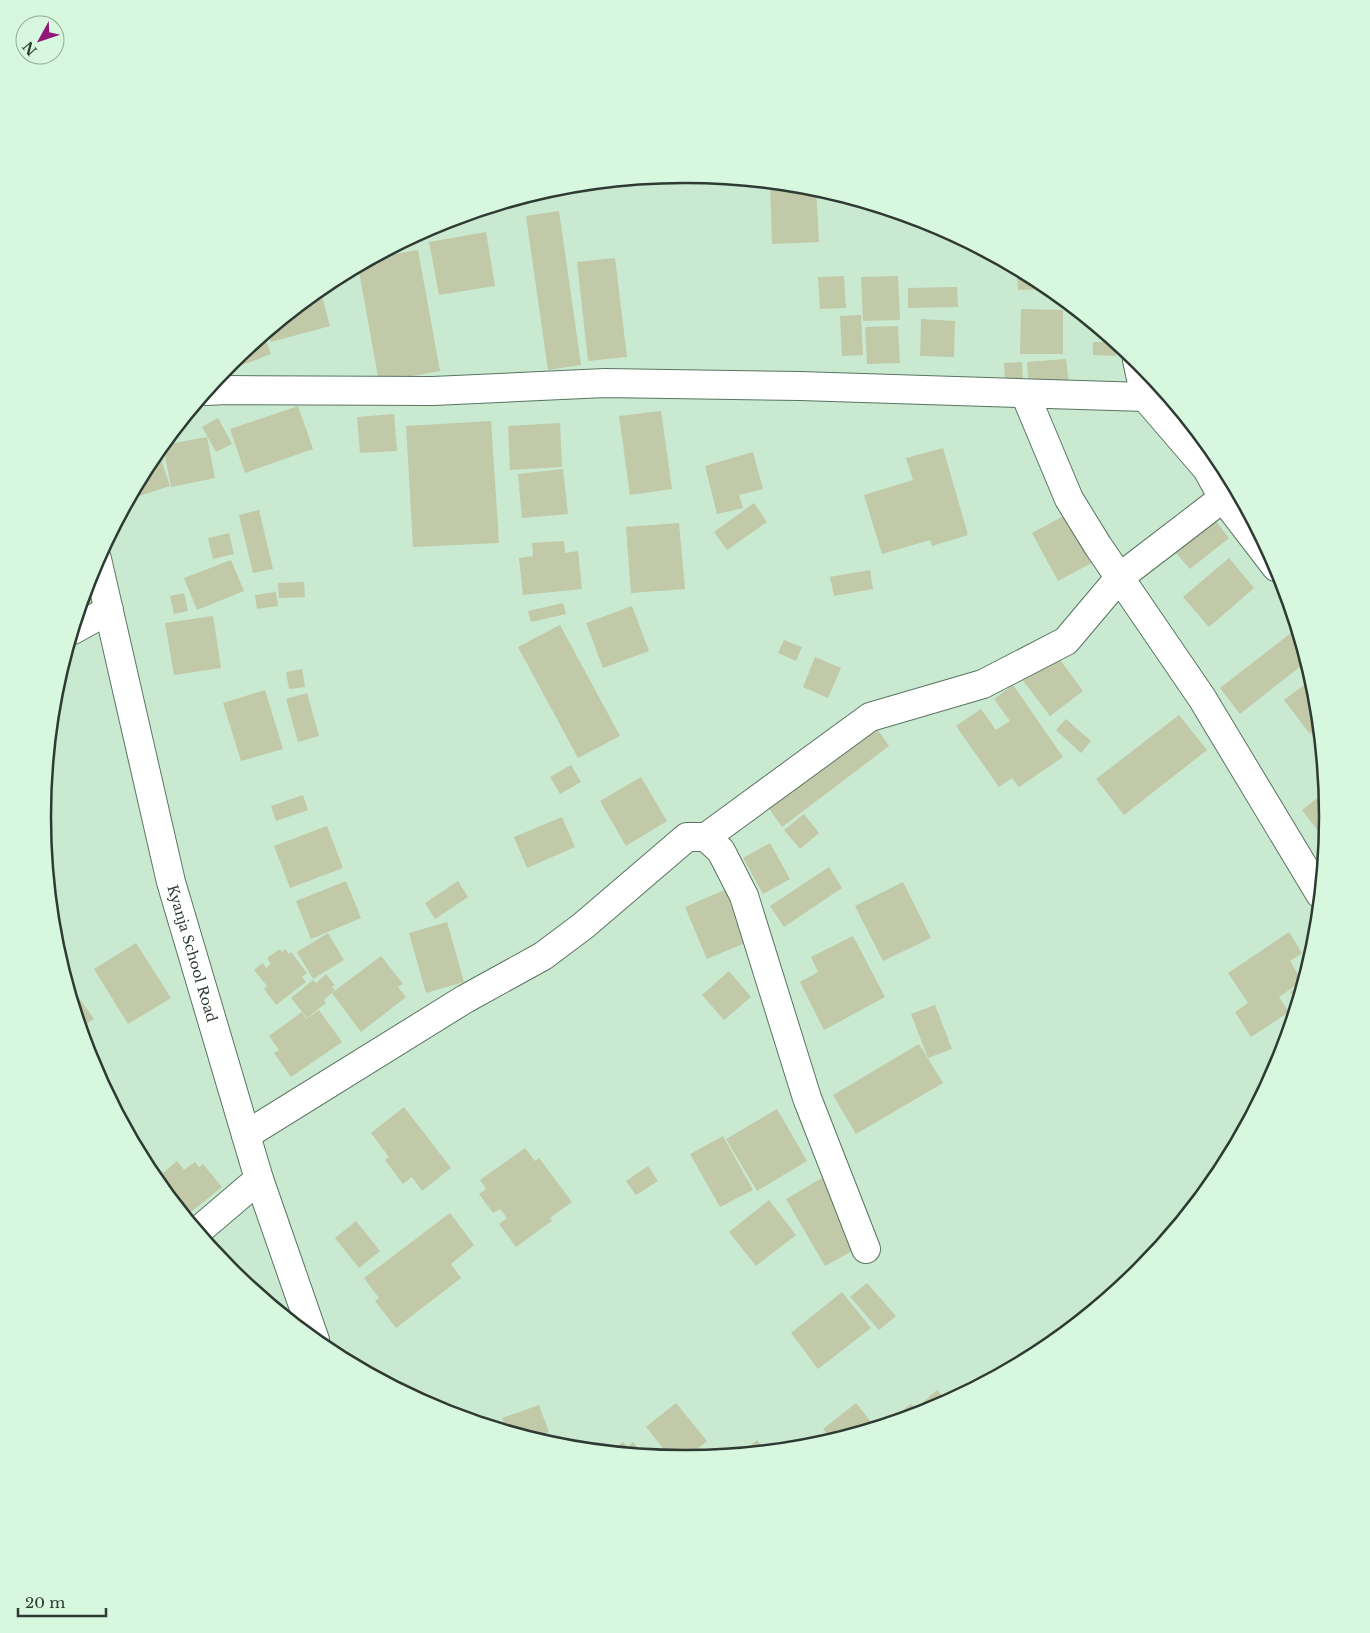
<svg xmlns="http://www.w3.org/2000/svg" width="1370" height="1633" viewBox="0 0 1370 1633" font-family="'Libre Baskerville',serif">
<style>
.building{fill:#c1c9a8}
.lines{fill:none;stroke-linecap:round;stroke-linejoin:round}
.minor-casing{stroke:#587560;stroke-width:30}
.minor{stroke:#fff;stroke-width:28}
.labels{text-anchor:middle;stroke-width:4.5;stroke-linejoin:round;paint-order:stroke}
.street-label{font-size:14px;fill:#2e3b32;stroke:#d7f7df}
.rim{fill:none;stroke:#2e3b32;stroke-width:2.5}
</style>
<rect width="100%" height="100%" fill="#cae9d1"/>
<g class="building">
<polygon points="770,182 816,188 819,242 772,244"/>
<polygon points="559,211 581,365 548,370 526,216"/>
<polygon points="486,232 495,286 439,295 429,242"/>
<polygon points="418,250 440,371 379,382 358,266 373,258"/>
<polygon points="615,258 627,357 588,361 577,262"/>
<polygon points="1017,269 1042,282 1050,289 1018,290"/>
<polygon points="844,276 846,308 820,309 818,277"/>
<polygon points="898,276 900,320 863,321 861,277"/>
<polygon points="957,287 958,307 908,308 908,288"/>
<polygon points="320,289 330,326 271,342 268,332"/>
<polygon points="1021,309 1063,310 1063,354 1020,354"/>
<polygon points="861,315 863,355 842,356 840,316"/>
<polygon points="921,319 955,321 954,357 920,356"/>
<polygon points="898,326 900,363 867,364 865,327"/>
<polygon points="264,335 271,354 223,372 231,362"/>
<polygon points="1093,342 1115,342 1116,356 1093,355"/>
<polygon points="1066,359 1069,384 1029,387 1027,362"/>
<polygon points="1022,362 1023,383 1005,384 1004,363"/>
<polygon points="298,406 313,449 245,473 230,429"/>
<polygon points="661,411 672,489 630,495 619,416"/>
<polygon points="394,414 397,451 360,453 357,417"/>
<polygon points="218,418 232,444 216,452 202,427"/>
<polygon points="491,421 499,543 413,547 406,426"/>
<polygon points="560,423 562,467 510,470 508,426"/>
<polygon points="207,437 215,478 171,487 163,445"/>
<polygon points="943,448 968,535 932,546 930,540 882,554 864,495 913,480 906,458"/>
<polygon points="158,450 170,486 139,496 136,487 151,459"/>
<polygon points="753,452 763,489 739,495 743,508 717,514 705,466"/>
<polygon points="563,469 568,514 522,518 518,474"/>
<polygon points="754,503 767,522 727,550 714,532"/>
<polygon points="259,510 273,569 253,573 239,515"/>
<polygon points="1071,512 1097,560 1058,581 1032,533"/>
<polygon points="1215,520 1229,538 1190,569 1175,552"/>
<polygon points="679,523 685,589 631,593 626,527"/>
<polygon points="229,533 234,554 213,559 208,538"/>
<polygon points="564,541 565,553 578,551 582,589 523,595 519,558 533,556 532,543"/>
<polygon points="1229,558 1254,588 1209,627 1183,597"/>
<polygon points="231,560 244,591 197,610 184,578"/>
<polygon points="870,570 873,589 834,596 830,577"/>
<polygon points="304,582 305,597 279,598 278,583"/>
<polygon points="86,588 99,610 75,624"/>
<polygon points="276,592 278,606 257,609 255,595"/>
<polygon points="184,593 188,611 174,614 170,596"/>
<polygon points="563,603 566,614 531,622 528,611"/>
<polygon points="632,606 649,651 603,668 586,623"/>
<polygon points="213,616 221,668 174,675 165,623"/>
<polygon points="560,625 620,736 578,758 518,647"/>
<polygon points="1296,629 1306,662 1240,714 1220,688"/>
<polygon points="784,640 802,647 796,661 778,653"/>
<polygon points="1055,653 1083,691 1050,716 1021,678"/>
<polygon points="815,657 841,668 828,698 803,687"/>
<polygon points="302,669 305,687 289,689 286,672"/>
<polygon points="1312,679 1315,691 1319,727 1310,734 1284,700"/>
<polygon points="1013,685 1063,757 1019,787 1012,778 999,787 956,726 981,709 996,730 1010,721 994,699"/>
<polygon points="265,690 283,749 241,761 223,703"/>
<polygon points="307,693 319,736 298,742 286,699"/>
<polygon points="1179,715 1207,750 1124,815 1096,779"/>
<polygon points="1066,719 1091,741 1081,753 1056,730"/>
<polygon points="875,726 889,746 782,827 768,807"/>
<polygon points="571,765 581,782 560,794 550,777"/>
<polygon points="641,777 667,821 626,846 600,801"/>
<polygon points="1325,792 1327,817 1325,840 1302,810"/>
<polygon points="303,795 308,810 276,821 271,806"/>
<polygon points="804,814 819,833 800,849 784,830"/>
<polygon points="562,817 575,847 527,868 514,837"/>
<polygon points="327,826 343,868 290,888 274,846"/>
<polygon points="770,843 790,879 763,894 743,858"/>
<polygon points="829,867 842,888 784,927 770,906"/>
<polygon points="346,881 361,918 311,939 296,901"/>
<polygon points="458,881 468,897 435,919 425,903"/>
<polygon points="903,882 931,938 883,961 855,906"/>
<polygon points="727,889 750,941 707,959 685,907"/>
<polygon points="447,922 464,982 426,993 409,933"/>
<polygon points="1289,932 1302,953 1290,961 1302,981 1279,997 1289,1012 1251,1037 1235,1012 1248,1003 1228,973"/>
<polygon points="328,933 344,960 313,979 297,952"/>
<polygon points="853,936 885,997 824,1030 800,982 818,972 811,957"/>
<polygon points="136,943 171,998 128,1024 94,969"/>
<polygon points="280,949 282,952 285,949 289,954 291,952 307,973 302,977 306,982 276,1005 264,989 267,986 254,970 263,963 266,968 271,964 267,958"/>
<polygon points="381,956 403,984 398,987 406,997 361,1032 332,993"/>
<polygon points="729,971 751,997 724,1020 702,995"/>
<polygon points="326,974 335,985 332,987 335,990 324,1000 326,1003 307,1018 291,998 313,980 316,983"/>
<polygon points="66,980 94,1019 81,1028"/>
<polygon points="1302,984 1297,1002 1290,992"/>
<polygon points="935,1005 952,1049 928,1058 911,1014"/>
<polygon points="319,1010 342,1042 291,1077 274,1053 279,1050 269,1036 302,1012 306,1019 305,1020"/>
<polygon points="919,1044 943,1083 856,1134 833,1095"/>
<polygon points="404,1107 451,1168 422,1191 412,1177 403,1184 385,1160 389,1157 371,1133"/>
<polygon points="777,1109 807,1161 757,1191 726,1139"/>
<polygon points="723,1136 753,1190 720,1207 690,1154"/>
<polygon points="525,1148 535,1161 539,1158 572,1202 550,1218 552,1221 516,1247 499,1224 507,1218 500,1209 493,1213 479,1194 486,1189 480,1180"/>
<polygon points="177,1161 184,1170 195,1162 199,1167 203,1164 222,1187 186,1216 156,1179"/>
<polygon points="648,1166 658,1181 636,1195 626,1181"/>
<polygon points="822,1178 861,1246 825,1266 786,1199"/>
<polygon points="769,1200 796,1235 756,1266 729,1232"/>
<polygon points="450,1213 474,1245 451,1264 461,1278 396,1328 375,1301 379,1298 364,1278"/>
<polygon points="356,1221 380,1251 359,1268 335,1238"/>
<polygon points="867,1283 896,1316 879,1330 850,1297"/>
<polygon points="842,1292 871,1328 818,1369 791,1333"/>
<polygon points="937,1390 947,1401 930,1410 923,1402"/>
<polygon points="676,1403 707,1441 687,1457 683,1452 678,1456 676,1454 671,1458 646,1427"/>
<polygon points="856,1403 875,1427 833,1440 823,1429"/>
<polygon points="911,1404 919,1414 885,1424"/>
<polygon points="539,1405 549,1432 533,1438 507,1431 502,1418"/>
<polygon points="757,1440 766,1451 742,1453"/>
<polygon points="623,1442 628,1447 633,1442 643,1455 611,1452"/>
</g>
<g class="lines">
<defs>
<g id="minor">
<polyline points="1137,360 1145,397 1207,469 1223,498 1276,567"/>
<polyline points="207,391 227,390 433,391 605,383 800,386 1145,397"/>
<polyline points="1025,394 1069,499 1098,546 1202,698 1320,894"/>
<path id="s1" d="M97,559l74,323 88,297 56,161"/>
<polyline points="73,630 109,610"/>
<polyline points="706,837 870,717 983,684 1066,641 1120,577 1223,498"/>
<polyline points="246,1135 465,999 543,956 583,926 687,837 706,837 721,851 744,896 807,1098 866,1249"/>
<polyline points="198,1231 259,1179"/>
</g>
</defs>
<use href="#minor" class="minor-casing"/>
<use href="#minor" class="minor"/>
</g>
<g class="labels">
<g class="street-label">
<text dy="5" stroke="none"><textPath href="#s1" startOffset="406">Kyanja School Road</textPath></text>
</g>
</g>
<path d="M0 0H1370V1633H0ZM684 183H686A633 633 0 0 1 1319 816V817A633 633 0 0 1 686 1450H684A633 633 0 0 1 51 817V816A633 633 0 0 1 684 183Z" fill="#d7f7df" fill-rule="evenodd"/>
<path class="rim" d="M684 183H686A633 633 0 0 1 1319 816V817A633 633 0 0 1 686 1450H684A633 633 0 0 1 51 817V816A633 633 0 0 1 684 183Z"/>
<g transform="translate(40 40) rotate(230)"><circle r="24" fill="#d7f7df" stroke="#93ac9a"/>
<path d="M0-4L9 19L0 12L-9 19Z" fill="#911876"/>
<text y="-8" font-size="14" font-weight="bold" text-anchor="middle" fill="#2e3b32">N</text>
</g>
<path d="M18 1608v8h88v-8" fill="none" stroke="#2e3b32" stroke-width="2.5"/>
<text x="25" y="1608" font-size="15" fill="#2e3b32" stroke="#d7f7df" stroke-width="4" paint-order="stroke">20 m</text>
</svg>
